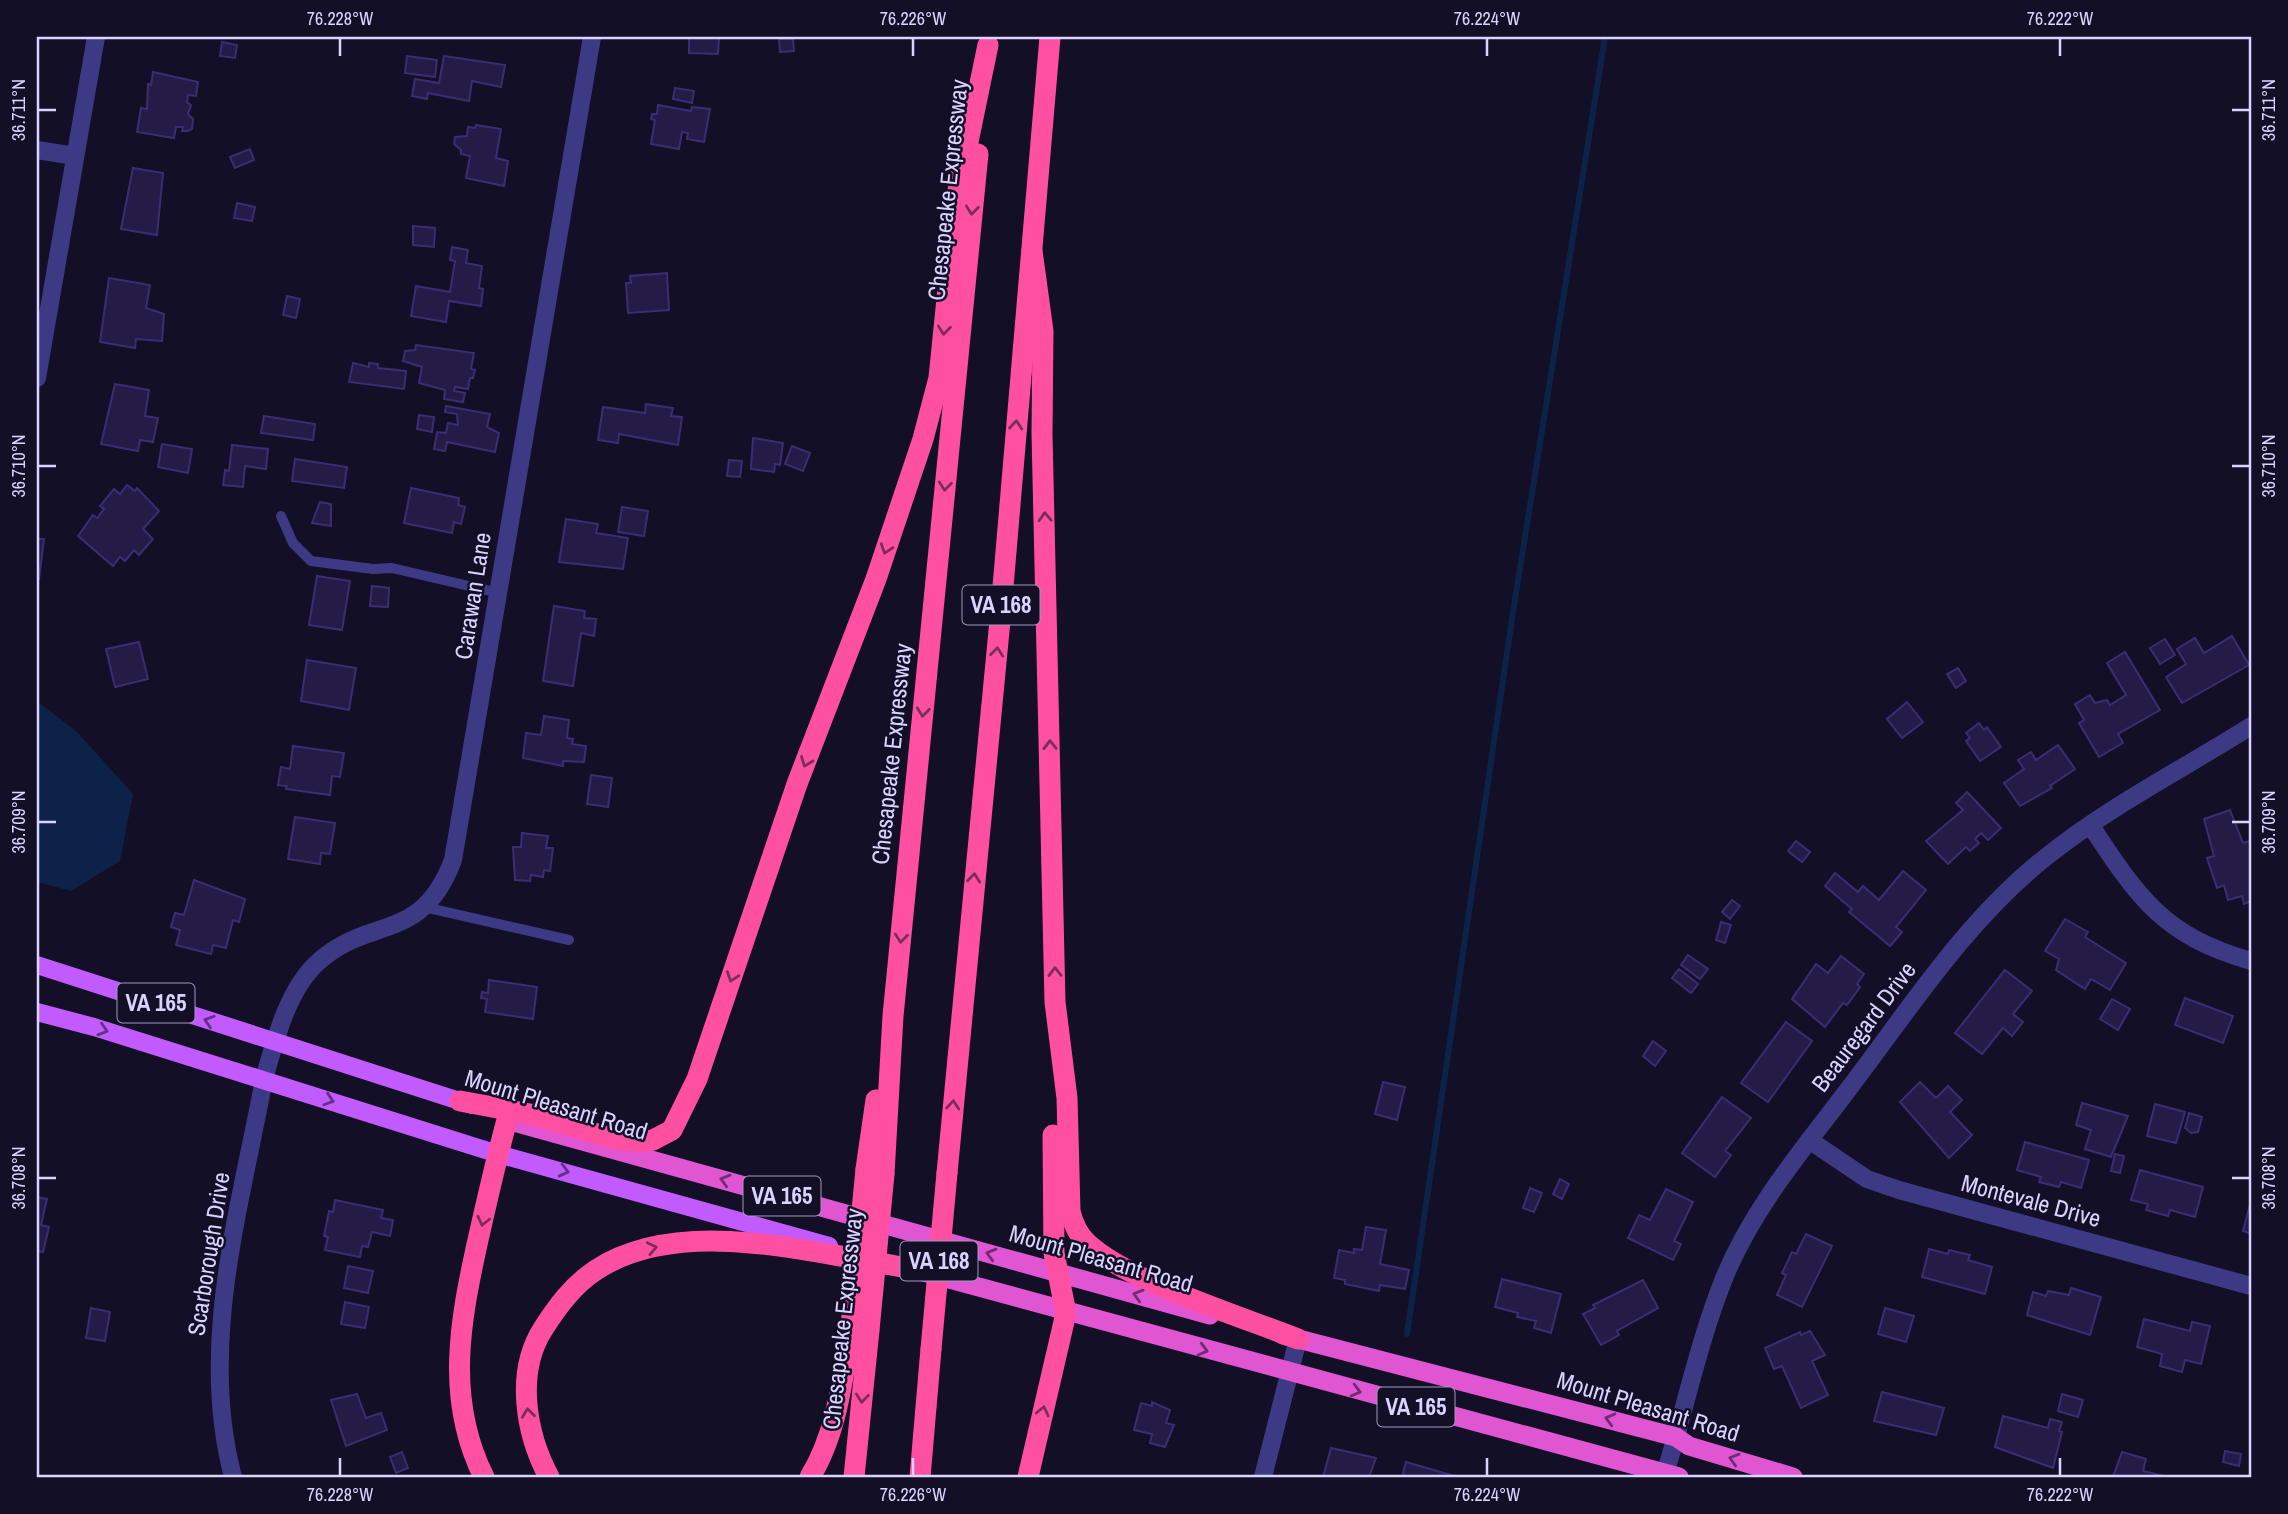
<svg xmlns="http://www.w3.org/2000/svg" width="2288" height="1514" viewBox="0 0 2288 1514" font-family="'Archivo Narrow',sans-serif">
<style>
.water{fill:#0c2248}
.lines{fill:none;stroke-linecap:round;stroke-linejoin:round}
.stream{stroke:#0c2248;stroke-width:6}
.building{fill:#241b47;stroke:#3b2d73;stroke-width:2}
.service{stroke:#3d3a85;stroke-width:10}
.minor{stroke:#3d3a85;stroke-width:18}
.tertiary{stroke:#3d3a85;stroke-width:18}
.primary{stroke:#c25bff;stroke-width:18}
.trunk{stroke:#e055d1;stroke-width:19}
.motorway{stroke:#ff4fa3;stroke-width:21}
.motorway-bridge{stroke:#ff4fa3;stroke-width:21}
.oneway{stroke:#7d2c5e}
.oneway2{stroke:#623188}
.oneway3{stroke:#6f2e73}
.ticks{fill:none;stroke:#d9d4ff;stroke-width:2.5}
.labels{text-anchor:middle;stroke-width:5;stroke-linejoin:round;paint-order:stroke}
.shield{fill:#130f26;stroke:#9e99be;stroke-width:2}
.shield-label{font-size:23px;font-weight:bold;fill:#d9d4ff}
.street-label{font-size:24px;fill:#d9d4ff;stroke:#130f26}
.neatline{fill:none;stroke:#d9d4ff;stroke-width:2.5}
.ticks-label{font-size:18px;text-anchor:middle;fill:#d9d4ff}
</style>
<rect width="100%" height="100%" fill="#130f26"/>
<polygon class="water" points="37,701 77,732 133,794 120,861 71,891 37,882"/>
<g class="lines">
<polyline class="stream" points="1407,1334 1513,612 1605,37"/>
</g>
<g class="building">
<polygon points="689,37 719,37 718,54 689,53"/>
<polygon points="779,39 793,39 794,51 780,52"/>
<polygon points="222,42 237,45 235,58 220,56"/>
<polygon points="407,56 437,60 435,77 405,73"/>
<polygon points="444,56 505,65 501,87 472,81 469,101 428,93 427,99 412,96 415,79 439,83"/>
<polygon points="153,72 198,82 196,96 188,95 187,102 191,105 188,114 193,119 192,129 187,131 182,131 183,127 176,127 174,138 137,132 141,108 147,109 148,84 151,85"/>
<polygon points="675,88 694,91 692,103 673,99"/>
<polygon points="658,105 691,111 692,107 710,109 704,142 687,139 688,133 682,132 679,149 651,144 655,120 651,119 652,114 657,114"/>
<polygon points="476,125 501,129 496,158 508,161 504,186 466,178 470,156 461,154 461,150 454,144 455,137 467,136 468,127 475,128"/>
<polygon points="250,149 254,160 235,168 230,157"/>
<polygon points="133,168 163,173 157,235 121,229"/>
<polygon points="237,203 255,207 252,221 234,218"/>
<polygon points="413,226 435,228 434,247 413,245"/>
<polygon points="452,247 468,250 466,263 482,266 479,288 483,289 481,306 449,301 446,322 411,316 416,286 450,292 455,261 450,260"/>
<polygon points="667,273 669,310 628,313 626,283 631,283 630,276"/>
<polygon points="109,278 150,285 146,308 164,314 162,341 136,339 135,348 100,342"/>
<polygon points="287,296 300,299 296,318 283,315"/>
<polygon points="416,345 474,353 471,369 475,370 473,378 470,378 468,389 455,387 454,391 465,393 463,402 444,399 445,390 419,383 422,367 403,361 405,351 415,350"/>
<polygon points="353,363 369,367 369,363 378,364 378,368 406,371 404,389 349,382"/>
<polygon points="115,384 149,390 145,416 158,418 153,442 140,440 138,451 101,444"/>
<polygon points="646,404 673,408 671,416 682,417 678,445 619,434 618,443 598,440 603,407 645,413"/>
<polygon points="446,406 490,414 487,427 499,433 495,452 447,442 445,451 434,449 437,432 446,433 448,423 458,425 457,414 445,412"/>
<polygon points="419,415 434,417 432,432 417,429"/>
<polygon points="264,416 315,424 313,440 261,433"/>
<polygon points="753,438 783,443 780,465 775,464 774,472 751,469"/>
<polygon points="162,444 192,449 188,473 158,467"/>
<polygon points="232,445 268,449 266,469 245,466 243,487 223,485 225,470 229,471"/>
<polygon points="792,446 810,453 803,471 785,464"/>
<polygon points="295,459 347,467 344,488 292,481"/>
<polygon points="729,460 742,461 740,477 727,476"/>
<polygon points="127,485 135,491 137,488 159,511 143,529 153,539 139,555 134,550 125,561 120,557 113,566 78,536 93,515 97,518 104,509 100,506 114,489 120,494"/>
<polygon points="411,488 459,498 458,505 465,507 461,524 454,522 452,533 404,523"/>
<polygon points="320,502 331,504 331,526 312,523"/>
<polygon points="622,507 648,511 644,536 618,532"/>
<polygon points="566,519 598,524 596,533 628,538 623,569 559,562"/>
<polygon points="37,539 44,539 39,579 37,579"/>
<polygon points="317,576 350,581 342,630 309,625"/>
<polygon points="372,586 389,588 388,607 370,606"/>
<polygon points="554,606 585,611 584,618 596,619 594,636 581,633 573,686 543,681"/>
<polygon points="2232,636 2249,665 2182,703 2166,677 2186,664 2177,649 2195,638 2204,653"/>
<polygon points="2165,639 2175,655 2160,664 2150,648"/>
<polygon points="139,642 148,679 115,687 106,649"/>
<polygon points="2125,652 2160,710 2118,734 2123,743 2099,757 2079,723 2084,720 2075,704 2090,695 2095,703 2107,700 2110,705 2126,695 2107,663"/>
<polygon points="307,660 356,668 349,710 301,701"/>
<polygon points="1958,668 1966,681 1956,688 1947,674"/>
<polygon points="1907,702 1923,722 1902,738 1887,719"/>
<polygon points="544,716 569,720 567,738 573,739 572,744 586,746 584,762 563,761 563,766 523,758 526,733 541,735"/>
<polygon points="1979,723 1984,730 1987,727 2001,747 1980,761 1966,741 1970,738 1966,733"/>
<polygon points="2058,745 2075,769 2050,786 2052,788 2020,806 2004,783 2024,769 2018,760 2031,752 2036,760"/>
<polygon points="293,746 344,753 340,777 332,776 330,795 286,789 287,786 278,785 281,767 290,769"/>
<polygon points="591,775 612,778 608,807 587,804"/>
<polygon points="1967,792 2001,828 1988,840 1981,833 1975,839 1979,843 1970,851 1966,847 1948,864 1926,841 1963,810 1956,803"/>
<polygon points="2230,810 2243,843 2250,841 2251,844 2251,901 2244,904 2242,896 2228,900 2224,885 2217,888 2207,858 2214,856 2204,819"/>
<polygon points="295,817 335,823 330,854 321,853 320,864 288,859"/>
<polygon points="522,833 548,836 546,848 553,848 550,871 544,870 543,877 531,875 530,881 515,880 513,847 521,847"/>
<polygon points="1796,841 1810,852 1802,862 1788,851"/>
<polygon points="1903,871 1926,890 1896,927 1902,932 1890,946 1849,912 1852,909 1825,886 1835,873 1858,892 1863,886 1879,900"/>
<polygon points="194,880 245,899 239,922 233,920 226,948 213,945 211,954 176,945 180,930 171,927 175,913 184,915"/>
<polygon points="1732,900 1740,906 1730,919 1722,912"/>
<polygon points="2065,919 2088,932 2085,937 2126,963 2110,990 2091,979 2085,989 2056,970 2059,959 2045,951"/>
<polygon points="1721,922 1731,925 1725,943 1716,940"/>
<polygon points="1688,955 1708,969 1700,979 1681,965"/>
<polygon points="1841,956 1864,974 1857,984 1860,987 1847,1005 1843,1003 1825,1027 1792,999 1816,964 1828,973"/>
<polygon points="1679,969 1698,984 1691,993 1672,978"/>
<polygon points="2005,970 2032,991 2013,1014 2023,1022 2012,1036 2003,1028 1982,1054 1955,1033"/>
<polygon points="489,980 537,987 533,1019 485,1012 487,999 481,998 482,992 488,993"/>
<polygon points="2185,998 2233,1016 2223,1043 2175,1025"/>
<polygon points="2112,999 2130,1009 2118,1030 2100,1019"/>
<polygon points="1786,1022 1812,1041 1768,1102 1741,1083"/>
<polygon points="1653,1041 1666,1051 1655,1066 1643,1056"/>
<polygon points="1383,1082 1405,1087 1397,1120 1375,1114"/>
<polygon points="1920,1082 1936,1098 1948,1086 1962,1100 1950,1112 1972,1135 1949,1158 1900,1102"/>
<polygon points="1722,1097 1751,1118 1725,1151 1731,1155 1715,1177 1682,1153"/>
<polygon points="2082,1103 2128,1116 2111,1157 2085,1149 2091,1130 2076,1125"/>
<polygon points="2155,1104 2185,1112 2176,1143 2147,1136"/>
<polygon points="2189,1113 2202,1117 2198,1132 2191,1133 2185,1128"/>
<polygon points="2025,1142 2089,1160 2081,1188 2061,1182 2059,1187 2039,1182 2041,1177 2017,1170"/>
<polygon points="2115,1154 2124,1156 2120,1173 2111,1171"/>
<polygon points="2140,1170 2203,1187 2195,1217 2170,1210 2168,1216 2146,1210 2148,1204 2131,1200"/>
<polygon points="1560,1179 1569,1184 1562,1199 1553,1194"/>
<polygon points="1530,1188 1542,1193 1534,1212 1523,1208"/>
<polygon points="1666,1189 1693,1202 1674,1241 1681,1244 1673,1260 1628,1238 1639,1215 1650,1220"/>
<polygon points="37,1197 47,1199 41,1225 49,1227 43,1252 37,1251"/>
<polygon points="335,1200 383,1210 381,1218 393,1220 390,1236 372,1232 368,1247 362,1246 360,1257 325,1250 328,1237 324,1236 329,1211 333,1212"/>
<polygon points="2251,1201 2251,1234 2243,1231"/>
<polygon points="1366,1227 1386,1230 1380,1264 1409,1270 1405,1289 1380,1285 1379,1291 1345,1284 1345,1280 1334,1278 1339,1250 1354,1253 1354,1249 1362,1250"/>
<polygon points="1806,1234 1832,1246 1802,1307 1777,1295 1786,1275 1782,1273 1792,1252 1796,1254"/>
<polygon points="1929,1249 1948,1254 1949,1250 1970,1255 1968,1260 1992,1267 1985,1294 1922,1277"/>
<polygon points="348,1266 373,1271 368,1293 344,1288"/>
<polygon points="1502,1279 1561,1294 1551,1333 1534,1328 1536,1321 1517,1317 1518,1313 1495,1307"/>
<polygon points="1643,1280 1658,1308 1617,1331 1619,1335 1601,1345 1583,1314 1595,1308 1593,1305"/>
<polygon points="2071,1288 2101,1297 2090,1335 2027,1315 2033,1292 2046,1296 2048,1291 2069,1295"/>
<polygon points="345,1302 369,1307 365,1328 341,1324"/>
<polygon points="91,1308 110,1312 105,1341 86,1338"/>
<polygon points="1885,1308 1914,1316 1906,1342 1878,1334"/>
<polygon points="2144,1319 2190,1331 2192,1322 2210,1326 2201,1364 2185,1360 2182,1372 2160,1366 2162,1354 2137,1347"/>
<polygon points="1810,1331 1825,1355 1812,1361 1828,1395 1801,1408 1782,1366 1774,1369 1765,1348 1800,1332 1801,1335"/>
<polygon points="1882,1392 1944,1408 1936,1435 1874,1421"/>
<polygon points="357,1394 366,1418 381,1413 387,1430 346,1446 331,1400"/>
<polygon points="2062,1394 2083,1400 2078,1417 2058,1411"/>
<polygon points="1152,1402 1170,1410 1166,1423 1174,1425 1165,1447 1150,1443 1152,1434 1134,1430 1141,1403 1152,1406"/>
<polygon points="2003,1416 2048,1428 2050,1419 2062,1422 2059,1431 2062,1432 2053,1468 1995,1447"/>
<polygon points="1331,1448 1376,1458 1369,1477 1323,1477"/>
<polygon points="2225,1451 2241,1454 2239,1466 2223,1462"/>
<polygon points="402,1452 408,1468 396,1473 390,1457"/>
<polygon points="2122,1452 2146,1459 2143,1471 2168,1477 2113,1477"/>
<polygon points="1406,1462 1458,1477 1402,1477"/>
</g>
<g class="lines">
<g class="service">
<polyline points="281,516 293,543 311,561 373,569 392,568 499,593"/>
<polyline points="424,907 569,940"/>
</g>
<g class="minor">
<polyline points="37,150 75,156"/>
<polyline points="37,378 96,37"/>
<path d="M2091,826c48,73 73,110 160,135"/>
<polyline points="1809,1140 1867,1179 1899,1190 2251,1286"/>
<path d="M1665,1474c20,-65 34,-134 60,-198 29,-70 77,-125 122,-185 62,-81 118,-170 199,-234 62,-50 137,-88 205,-131"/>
<path d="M233,1477c-35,-132 7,-267 31,-398 11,-38 23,-88 53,-116 51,-48 104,-18 136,-103l139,-823"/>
</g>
<polyline class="tertiary" points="1263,1477 1298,1339"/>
<g class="primary">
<polyline points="37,965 472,1105"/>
<polyline points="37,1012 94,1027 498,1154 829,1246"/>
</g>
<g class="trunk">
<polyline points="507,1120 1210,1315"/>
<polyline points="909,1268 1679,1477"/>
<polyline points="1283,1335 1676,1437 1689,1446 1793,1477"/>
</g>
<g class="motorway">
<path d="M1032,251l11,80 -1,103 13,568 12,96 3,113c3,13 8,24 18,33 42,38 154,73 210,95"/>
<polyline points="460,1101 530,1114 611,1138 638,1142 653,1140 672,1130 697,1079 797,784 876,579 923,439 939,378 958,190 988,45"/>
<polyline points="866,1169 876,1100"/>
<polyline points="947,1173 1001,610 1050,37"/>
<polyline points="884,1174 893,1016 978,154"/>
<path d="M484,1477c-39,-78 -24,-156 -6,-237 9,-40 18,-80 29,-120"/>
<path d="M549,1477c-23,-43 -34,-104 -6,-148 14,-22 30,-44 53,-59 85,-56 219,-16 313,-2"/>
<path d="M810,1477c27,-44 33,-100 41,-151"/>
<polyline points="854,1477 869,1330"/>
<polyline points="920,1477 931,1349"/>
<polyline points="1028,1477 1066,1313 1054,1253 1053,1135"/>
</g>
<g class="motorway-bridge">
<polyline points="851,1326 866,1169"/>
<polyline points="869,1330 884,1174"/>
<polyline points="931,1349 947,1173"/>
</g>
</g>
<defs><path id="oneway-chevron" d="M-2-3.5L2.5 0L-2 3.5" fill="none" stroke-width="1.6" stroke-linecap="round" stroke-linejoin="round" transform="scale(1.75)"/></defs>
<g class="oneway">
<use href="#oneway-chevron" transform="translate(972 210) rotate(96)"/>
<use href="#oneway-chevron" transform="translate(944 330) rotate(96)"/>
<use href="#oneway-chevron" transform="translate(1016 425) rotate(-85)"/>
<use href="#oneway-chevron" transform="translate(945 486) rotate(96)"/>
<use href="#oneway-chevron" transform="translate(1045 517) rotate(-92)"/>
<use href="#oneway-chevron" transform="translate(886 549) rotate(108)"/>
<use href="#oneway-chevron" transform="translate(997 652) rotate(-84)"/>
<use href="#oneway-chevron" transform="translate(923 712) rotate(96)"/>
<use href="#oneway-chevron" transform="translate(1050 745) rotate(-91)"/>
<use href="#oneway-chevron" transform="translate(806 762) rotate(111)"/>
<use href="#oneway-chevron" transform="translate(974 878) rotate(-84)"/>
<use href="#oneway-chevron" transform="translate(901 938) rotate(96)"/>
<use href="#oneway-chevron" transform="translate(1055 972) rotate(-91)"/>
<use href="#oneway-chevron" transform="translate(732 977) rotate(109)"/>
<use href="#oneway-chevron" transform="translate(953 1105) rotate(-85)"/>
<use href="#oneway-chevron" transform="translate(483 1221) rotate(103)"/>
<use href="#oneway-chevron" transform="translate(652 1248) rotate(-12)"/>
<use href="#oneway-chevron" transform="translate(862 1398) rotate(96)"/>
<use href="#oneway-chevron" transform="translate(1043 1411) rotate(-77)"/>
<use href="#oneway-chevron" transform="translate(528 1413) rotate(-97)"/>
</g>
<g class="oneway2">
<use href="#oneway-chevron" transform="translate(209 1021) rotate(-162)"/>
<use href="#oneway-chevron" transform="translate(103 1030) rotate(17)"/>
<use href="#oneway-chevron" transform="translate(329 1100) rotate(18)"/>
<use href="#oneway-chevron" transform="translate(564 1171) rotate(14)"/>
</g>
<g class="oneway3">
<use href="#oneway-chevron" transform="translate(725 1180) rotate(-164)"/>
<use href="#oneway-chevron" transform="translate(991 1254) rotate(-164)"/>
<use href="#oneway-chevron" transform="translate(1138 1295) rotate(-164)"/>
<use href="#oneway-chevron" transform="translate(1203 1350) rotate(15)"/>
<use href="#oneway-chevron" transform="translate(1356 1391) rotate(15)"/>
<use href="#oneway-chevron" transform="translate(1610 1419) rotate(-165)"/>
<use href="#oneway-chevron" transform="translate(1734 1459) rotate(-163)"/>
</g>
<path class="ticks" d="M340,38v18M913,38v18M1487,38v18M2060,38v18M38,110h18M2232,110h18M38,466h18M2232,466h18M38,822h18M2232,822h18M38,1178h18M2232,1178h18M340,1458v18M913,1458v18M1487,1458v18M2060,1458v18"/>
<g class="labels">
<g class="shield">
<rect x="962.5" y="585.5" width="77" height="39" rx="5"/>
<rect x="117.5" y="983.5" width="77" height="39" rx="5"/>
<rect x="743.5" y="1176.5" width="77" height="39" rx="5"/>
<rect x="900.5" y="1241.5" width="77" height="39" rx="5"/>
<rect x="1377.5" y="1387.5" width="77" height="39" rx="5"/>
</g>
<g class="shield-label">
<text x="1001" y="613">VA 168</text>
<text x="156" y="1011">VA 165</text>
<text x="782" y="1204">VA 165</text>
<text x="939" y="1269">VA 168</text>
<text x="1416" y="1415">VA 165</text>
</g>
<g class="street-label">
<text transform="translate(948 190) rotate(-84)" y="8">Chesapeake Expressway</text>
<text transform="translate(473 596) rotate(-81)" y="8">Carawan Lane</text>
<text transform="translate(892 754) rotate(-84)" y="8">Chesapeake Expressway</text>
<text transform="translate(1864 1027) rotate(-53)" y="8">Beauregard Drive</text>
<text transform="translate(556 1105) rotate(17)" y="8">Mount Pleasant Road</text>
<text transform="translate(2031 1201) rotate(15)" y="8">Montevale Drive</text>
<text transform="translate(209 1254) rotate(-81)" y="8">Scarborough Drive</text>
<text transform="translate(1101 1259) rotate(16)" y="8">Mount Pleasant Road</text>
<text transform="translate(843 1319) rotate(-84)" y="8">Chesapeake Expressway</text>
<text transform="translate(1648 1407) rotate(17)" y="8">Mount Pleasant Road</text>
</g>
</g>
<rect width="2288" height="1514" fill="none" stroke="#130f26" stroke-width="77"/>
<rect x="38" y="38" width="2212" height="1438" class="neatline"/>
<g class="ticks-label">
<text x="340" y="25">76.228°W</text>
<text x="913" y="25">76.226°W</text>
<text x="1487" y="25">76.224°W</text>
<text x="2060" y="25">76.222°W</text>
<text transform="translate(19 110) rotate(-90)" y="6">36.711°N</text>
<text transform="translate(2269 110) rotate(-90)" y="6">36.711°N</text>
<text transform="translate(19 466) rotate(-90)" y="6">36.710°N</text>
<text transform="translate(2269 466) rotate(-90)" y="6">36.710°N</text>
<text transform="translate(19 822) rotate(-90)" y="6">36.709°N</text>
<text transform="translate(2269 822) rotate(-90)" y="6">36.709°N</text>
<text transform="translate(19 1178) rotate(-90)" y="6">36.708°N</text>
<text transform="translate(2269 1178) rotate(-90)" y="6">36.708°N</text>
<text x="340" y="1501">76.228°W</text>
<text x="913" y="1501">76.226°W</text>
<text x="1487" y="1501">76.224°W</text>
<text x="2060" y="1501">76.222°W</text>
</g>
</svg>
